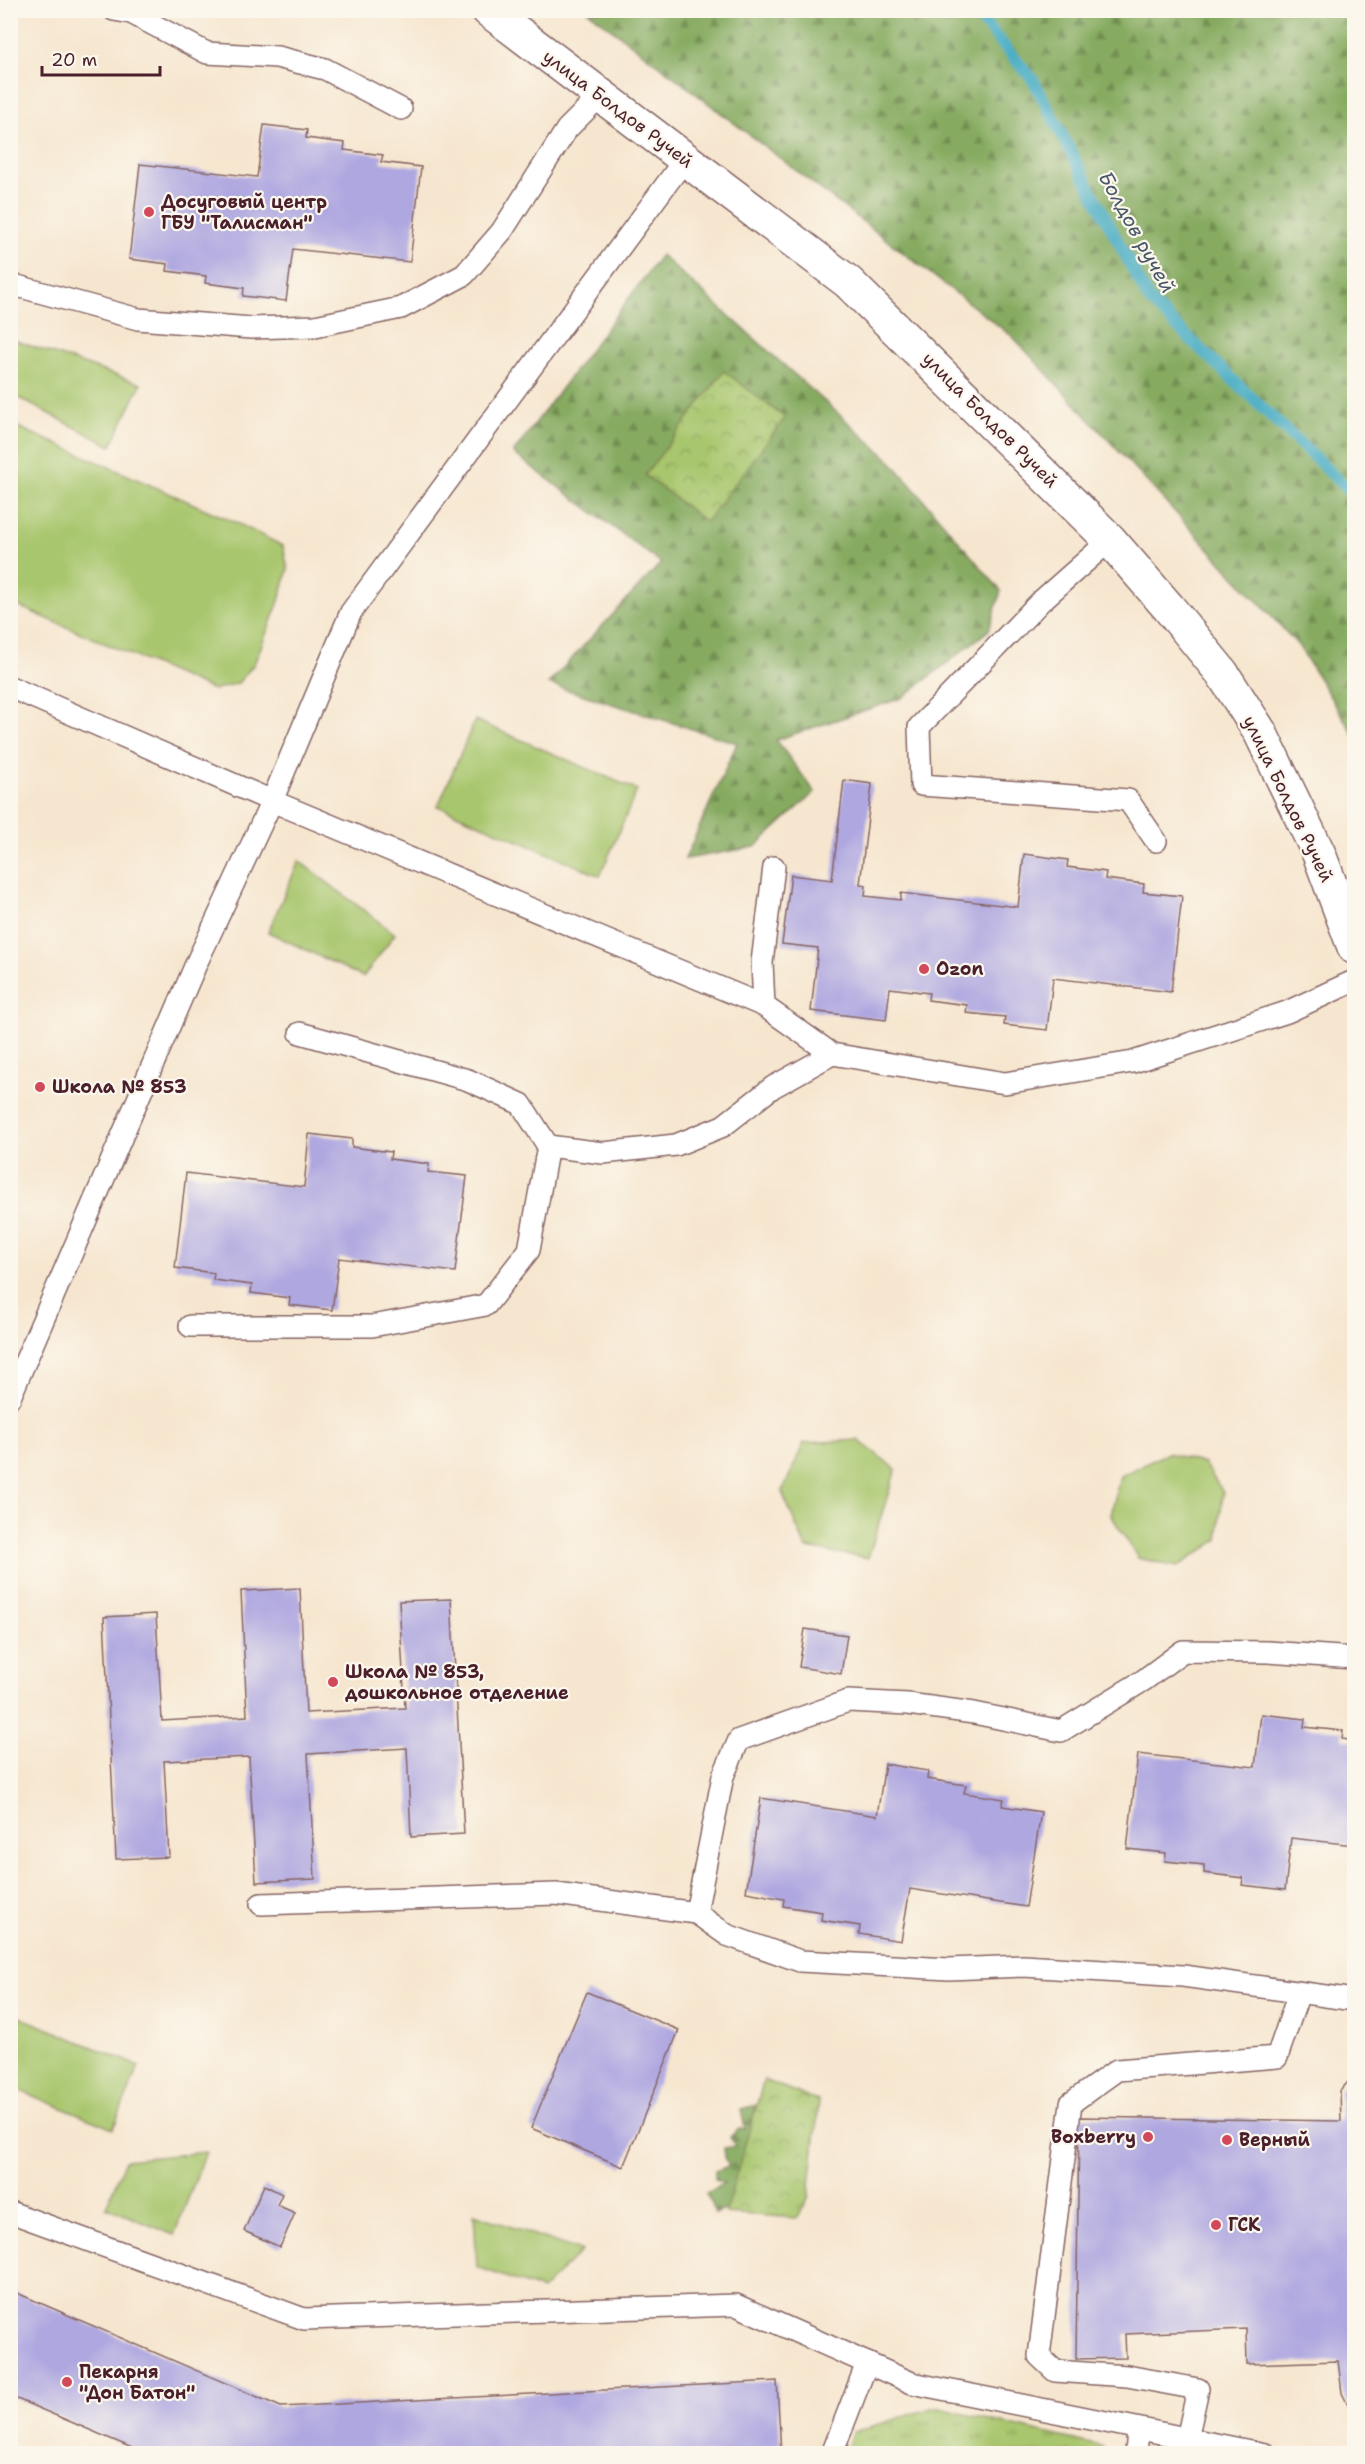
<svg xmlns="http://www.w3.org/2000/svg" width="1365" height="2464" viewBox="0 0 1365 2464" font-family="'Shantell Sans',sans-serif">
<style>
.grass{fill:url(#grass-tufts);stroke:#79724c;stroke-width:1.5}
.forest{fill:url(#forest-firs);stroke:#686546;stroke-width:1.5}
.park{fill:url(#park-crowns);stroke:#79724c;stroke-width:1.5}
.garden{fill:#a8c66d;stroke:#79724c;stroke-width:1.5}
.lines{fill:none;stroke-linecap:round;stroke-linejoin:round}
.stream{stroke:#44abc3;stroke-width:12}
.building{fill:#afa7e0}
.service-casing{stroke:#866564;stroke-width:24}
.tertiary-casing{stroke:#866564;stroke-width:36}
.service{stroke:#fff;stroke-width:21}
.tertiary{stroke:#fff;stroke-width:33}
.poi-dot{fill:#d1495b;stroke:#fbf7ec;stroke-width:2}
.labels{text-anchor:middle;stroke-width:4.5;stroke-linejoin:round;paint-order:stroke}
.street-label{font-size:18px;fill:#4a1f2b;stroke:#fbf7ec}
.poi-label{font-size:18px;font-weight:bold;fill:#4a1f2b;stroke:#fbf7ec;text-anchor:start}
.water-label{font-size:20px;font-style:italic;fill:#485768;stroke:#fbf7ec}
</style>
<defs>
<pattern id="grass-tufts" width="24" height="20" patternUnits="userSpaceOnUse" patternTransform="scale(1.5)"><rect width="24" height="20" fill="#a8c66d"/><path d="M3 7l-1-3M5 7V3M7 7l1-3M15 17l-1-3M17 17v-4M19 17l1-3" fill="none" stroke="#8ba05a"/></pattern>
<pattern id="forest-firs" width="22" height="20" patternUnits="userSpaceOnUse" patternTransform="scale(1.5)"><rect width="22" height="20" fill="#86ab60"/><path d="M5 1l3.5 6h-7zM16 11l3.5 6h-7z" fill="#708b4f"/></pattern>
<pattern id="park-crowns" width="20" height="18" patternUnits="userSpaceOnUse" patternTransform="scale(1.5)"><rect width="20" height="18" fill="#a8c66d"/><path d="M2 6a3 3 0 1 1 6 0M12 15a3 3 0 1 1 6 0" fill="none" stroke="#8ba05a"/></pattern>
</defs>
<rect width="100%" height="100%" fill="#fbf7ec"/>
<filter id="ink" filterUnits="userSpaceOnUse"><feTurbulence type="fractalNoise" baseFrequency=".0167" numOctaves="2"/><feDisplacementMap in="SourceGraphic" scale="12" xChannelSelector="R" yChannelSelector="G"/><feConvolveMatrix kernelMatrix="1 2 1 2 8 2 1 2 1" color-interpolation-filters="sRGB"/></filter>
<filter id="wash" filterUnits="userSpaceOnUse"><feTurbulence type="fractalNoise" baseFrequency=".008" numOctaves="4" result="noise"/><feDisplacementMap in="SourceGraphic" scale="24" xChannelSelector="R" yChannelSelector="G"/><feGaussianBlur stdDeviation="1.35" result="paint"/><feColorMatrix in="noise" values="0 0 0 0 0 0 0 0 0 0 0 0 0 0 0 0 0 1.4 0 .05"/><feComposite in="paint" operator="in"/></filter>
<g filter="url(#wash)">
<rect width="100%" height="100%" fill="#f6e6cf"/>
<polygon class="grass" points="935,2407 1103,2447 1105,2453 846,2453 852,2432"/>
<g class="forest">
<polygon points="588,11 1354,11 1354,735 1298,645 1013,337"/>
<polygon points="661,255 889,459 1001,591 989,630 902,698 776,740 815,792 755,847 685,859 737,743 548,684 661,563 513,453"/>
<polygon points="756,2105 731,2207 715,2214 712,2204 706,2194 724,2183 715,2180 715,2171 729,2166 725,2157 724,2148 735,2146 730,2137 739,2129 745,2129 741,2109"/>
</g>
<g class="park">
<polygon points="724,371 785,418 706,522 645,475"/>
<polygon points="764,2080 819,2101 809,2196 798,2218 725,2213"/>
</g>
<g class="garden">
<polygon points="11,339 141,384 111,446 11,394"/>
<polygon points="11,424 237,523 283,546 288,570 278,604 254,664 238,683 213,690 11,603"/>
<polygon points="475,720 637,790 600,876 438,806"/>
<polygon points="299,861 395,934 363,977 268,932"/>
<polygon points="858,1440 896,1469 868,1558 806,1548 782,1492 804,1443"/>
<polygon points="1168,1453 1204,1464 1223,1492 1218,1540 1177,1567 1138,1558 1111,1515 1120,1476"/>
<polygon points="17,2016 139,2066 113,2129 11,2087 11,2030"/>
<polygon points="206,2152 174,2235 106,2207 125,2160"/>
<polygon points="474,2214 581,2251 542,2290 477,2267"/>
</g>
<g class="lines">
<polyline class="stream" points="973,10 1033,80 1149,300 1354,495"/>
</g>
<g id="blocks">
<g class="building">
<polygon points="264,125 307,130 306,138 345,143 344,150 383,155 381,162 421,167 410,262 293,249 286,301 243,296 244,288 205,283 206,276 167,271 168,264 129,259 140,164 257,177"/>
<polygon points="844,780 872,784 860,884 866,885 865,896 901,900 901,893 1018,907 1024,854 1068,860 1067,867 1106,872 1105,879 1144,884 1143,892 1182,896 1171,992 1053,978 1047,1030 1004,1025 1005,1017 966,1013 967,1005 928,1000 929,993 890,988 886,1020 811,1011 818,948 782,944 791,875 832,880"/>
<polygon points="309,1134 352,1139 352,1147 391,1152 390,1159 429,1164 428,1172 467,1176 455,1272 339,1258 332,1310 289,1305 290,1298 251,1293 252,1285 213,1280 214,1273 175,1268 186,1173 304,1187"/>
<polygon points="300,1588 306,1713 405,1708 399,1601 451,1599 464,1834 411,1837 407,1748 308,1754 315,1879 256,1882 249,1757 164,1761 169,1857 116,1859 104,1617 156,1614 162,1721 247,1716 241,1591"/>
<polygon points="805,1629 847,1635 841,1674 799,1667"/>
<polygon points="1261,1714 1305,1719 1304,1727 1343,1731 1342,1739 1354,1741 1354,1845 1291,1838 1285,1890 1242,1885 1243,1878 1204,1873 1204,1865 1165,1861 1166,1853 1127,1849 1138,1754 1255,1767"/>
<polygon points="885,1764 928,1771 927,1779 966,1785 964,1793 1004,1799 1002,1806 1041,1812 1026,1907 910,1889 901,1941 859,1934 860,1926 821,1920 822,1912 783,1906 784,1899 746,1892 761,1798 877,1816"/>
<polygon points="587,1992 679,2030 623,2167 531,2128"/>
<polygon points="1354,2075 1354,2409 1349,2407 1342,2393 1338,2361 1247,2364 1246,2329 1125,2334 1126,2358 1076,2359 1079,2117 1341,2121 1340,2091"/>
<polygon points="264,2185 282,2194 277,2205 295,2213 280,2247 244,2231"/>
<polygon points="10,2290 281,2407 777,2381 781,2454 146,2454 10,2396"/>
</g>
</g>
</g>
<g filter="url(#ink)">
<use href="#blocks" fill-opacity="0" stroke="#866564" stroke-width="1.5"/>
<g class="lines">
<defs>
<g id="service">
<polyline points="114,10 131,13 207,53 277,57 325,69 401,109"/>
<polyline points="10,284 138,319 251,328 315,326 401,308 464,275 502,231 567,129 600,96"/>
<polyline points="1110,540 1041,601 919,727 921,785 1128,800 1156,841"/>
<polyline points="10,687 272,801 764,1006"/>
<polyline points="774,867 762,962 764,1006 832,1054"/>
<polyline points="548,1146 603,1153 676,1145 723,1126 773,1087 832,1054 1005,1083 1133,1062 1287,1012 1354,981"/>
<polyline points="190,1326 372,1326 486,1305 529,1250 548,1146 521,1104 468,1080 300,1033"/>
<polyline points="10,1397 196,964 272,801 351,612 685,159"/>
<polyline points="1354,1658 1268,1652 1183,1651 1144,1680 1061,1731 974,1713 908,1704 848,1701 739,1740 723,1776 696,1913 727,1935 800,1961 949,1969 1024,1966 1183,1976 1354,2000"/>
<polyline points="261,1904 556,1894 696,1913"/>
<polyline points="10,2212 304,2319 736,2305 912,2383 1265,2454"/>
<polyline points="1187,2439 1198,2389 1127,2376 1055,2371 1039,2356 1071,2103 1117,2070 1277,2057 1299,1993"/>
<polyline points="832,2454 867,2363"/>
<polyline points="1136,2454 1138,2430"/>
</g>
<polyline id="tertiary" points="488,10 848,282 1110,540 1169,608 1222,673 1260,732 1319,854 1354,947"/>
</defs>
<use href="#service" class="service-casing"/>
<use href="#tertiary" class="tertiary-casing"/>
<use href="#service" class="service"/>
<use href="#tertiary" class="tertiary"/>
</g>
</g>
<g class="poi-dot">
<circle cx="149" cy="212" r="6"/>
<circle cx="924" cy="969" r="6"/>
<circle cx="40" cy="1087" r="6"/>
<circle cx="333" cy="1682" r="6"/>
<circle cx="1148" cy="2137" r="6"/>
<circle cx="1227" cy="2140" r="6"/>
<circle cx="1216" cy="2225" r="6"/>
<circle cx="67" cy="2382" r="6"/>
</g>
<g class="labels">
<g class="street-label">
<text transform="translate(618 109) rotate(37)" y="6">улица Болдов Ручей</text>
<text transform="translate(990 420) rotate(45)" y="6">улица Болдов Ручей</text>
<text transform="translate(1288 799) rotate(64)" y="6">улица Болдов Ручей</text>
</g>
<g class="poi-label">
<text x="161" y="208">Досуговый центр<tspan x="161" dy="21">ГБУ "Талисман"</tspan></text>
<text x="936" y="975">Ozon</text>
<text x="52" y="1093">Школа № 853</text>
<text x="345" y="1678">Школа № 853,<tspan x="345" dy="21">дошкольное отделение</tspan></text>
<text x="1136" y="2143" text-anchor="end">Boxberry</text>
<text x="1239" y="2146">Верный</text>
<text x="1228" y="2231">ГСК</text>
<text x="79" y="2378">Пекарня<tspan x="79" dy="21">"Дон Батон"</tspan></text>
</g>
<g class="water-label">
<text transform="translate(1137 232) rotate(61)" y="7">Болдов ручей</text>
</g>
</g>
<rect width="1365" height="2464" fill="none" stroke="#fbf7ec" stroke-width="36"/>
<path d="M42 66v9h118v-9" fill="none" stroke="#4a1f2b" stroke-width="3"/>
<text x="51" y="66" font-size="18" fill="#4a1f2b" stroke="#fbf7ec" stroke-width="4.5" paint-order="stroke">20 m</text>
</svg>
